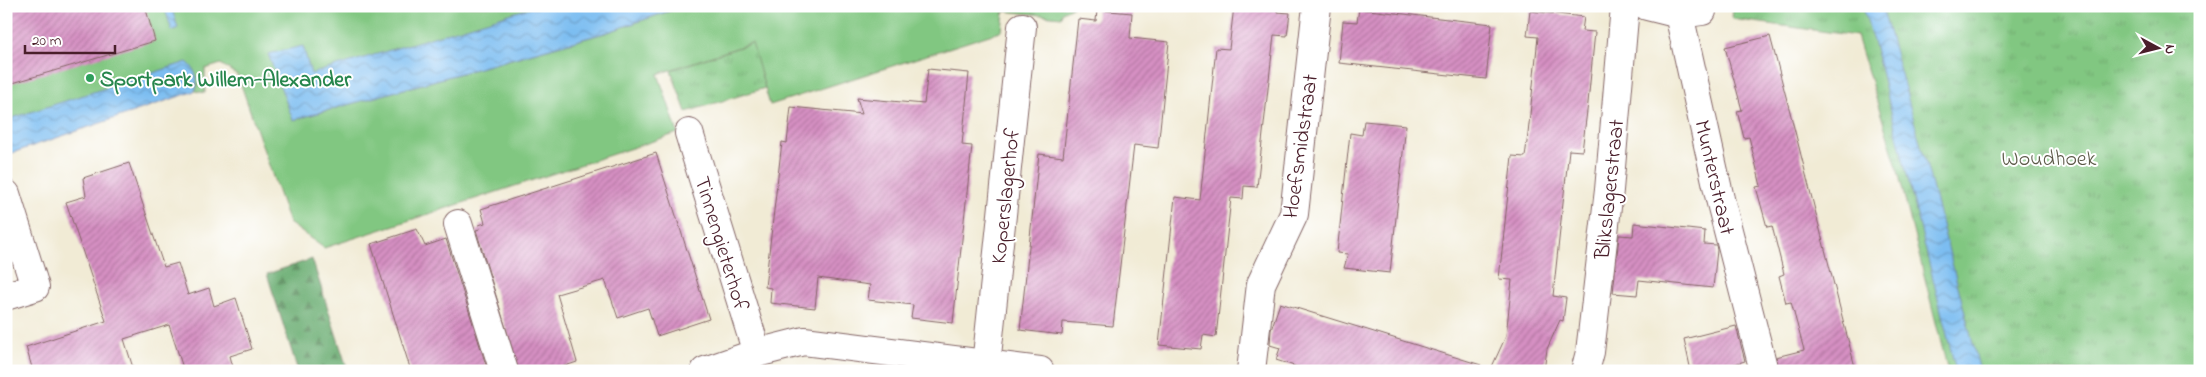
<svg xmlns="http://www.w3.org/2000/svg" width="2206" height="377" viewBox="0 0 2206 377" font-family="'Indie Flower',sans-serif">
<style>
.green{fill:#81c781;stroke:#667356}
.forest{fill:url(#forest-firs);stroke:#59664d}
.park{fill:url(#park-tufts);stroke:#667356}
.water{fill:url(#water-waves);stroke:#626e8e}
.building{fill:url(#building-hatch)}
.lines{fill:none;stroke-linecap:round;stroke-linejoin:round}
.street-casing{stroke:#846666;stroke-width:30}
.street{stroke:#fff;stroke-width:28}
.leisure-dot{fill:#2e9e5b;stroke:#fff;stroke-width:2}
.labels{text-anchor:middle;stroke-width:4;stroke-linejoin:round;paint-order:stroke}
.leisure-label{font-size:22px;font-weight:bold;fill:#27864d;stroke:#fff;text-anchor:start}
.street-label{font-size:22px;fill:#4a1f2b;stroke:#fff}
.park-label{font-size:22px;fill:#5d5a49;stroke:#fff}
</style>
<defs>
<pattern id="forest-firs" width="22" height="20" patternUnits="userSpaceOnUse" patternTransform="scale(1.25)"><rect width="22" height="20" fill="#68ac6f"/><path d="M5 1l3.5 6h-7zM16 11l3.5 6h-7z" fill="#588b5b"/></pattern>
<pattern id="park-tufts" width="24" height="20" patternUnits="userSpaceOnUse" patternTransform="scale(1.25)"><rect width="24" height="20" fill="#81c781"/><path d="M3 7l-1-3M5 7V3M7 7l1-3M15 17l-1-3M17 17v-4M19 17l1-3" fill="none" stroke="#71aa70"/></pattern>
<pattern id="water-waves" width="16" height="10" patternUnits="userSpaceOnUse" patternTransform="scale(1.25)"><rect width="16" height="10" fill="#7bbdf1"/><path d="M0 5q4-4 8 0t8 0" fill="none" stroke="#6799c3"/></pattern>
<pattern id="building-hatch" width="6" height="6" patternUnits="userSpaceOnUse" patternTransform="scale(1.25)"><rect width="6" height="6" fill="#d690c3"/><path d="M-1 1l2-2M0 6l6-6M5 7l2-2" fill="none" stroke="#b0759f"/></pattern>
</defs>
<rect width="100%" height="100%" fill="#fff"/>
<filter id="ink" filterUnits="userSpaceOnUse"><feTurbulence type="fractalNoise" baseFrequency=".02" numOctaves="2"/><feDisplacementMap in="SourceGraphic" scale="10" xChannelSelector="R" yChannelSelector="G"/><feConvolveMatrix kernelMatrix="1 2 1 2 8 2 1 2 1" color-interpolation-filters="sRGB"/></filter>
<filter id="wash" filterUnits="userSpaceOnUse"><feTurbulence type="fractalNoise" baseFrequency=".0096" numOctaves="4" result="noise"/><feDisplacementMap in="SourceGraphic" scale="20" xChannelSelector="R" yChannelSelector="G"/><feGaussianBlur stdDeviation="1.12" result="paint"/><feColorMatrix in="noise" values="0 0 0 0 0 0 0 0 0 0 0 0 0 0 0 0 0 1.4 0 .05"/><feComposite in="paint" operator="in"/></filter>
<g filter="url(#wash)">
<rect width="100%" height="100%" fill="#f1ebd5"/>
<polygon class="green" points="6,6 543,6 281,86 293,120 608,32 684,6 1074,6 1062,12 1061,17 1004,11 1002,31 770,105 751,43 658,74 678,133 324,248 289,223 238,76 221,64 205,69 205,93 195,91 198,84 6,128"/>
<polygon class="forest" points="312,259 348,371 298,371 267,274"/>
<g class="park">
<polygon points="1733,6 2200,6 2200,371 1948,371 1897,167 1857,36 1732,19"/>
<polygon points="752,43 765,88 686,112 671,70"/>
</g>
<g class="water">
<polygon points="164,6 171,6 178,28 172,31"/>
<polygon points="536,6 684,6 608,32 293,120 268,54 303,46 311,74"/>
<polygon points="1863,6 1882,6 1930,178 1980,371 1956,371 1878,59"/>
<path d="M187,62c9,7 12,19 8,29l-189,64v-35z"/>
</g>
<g id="blocks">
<g class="building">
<polygon points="6,6 145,6 155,41 6,85"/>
<polygon points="1234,6 1277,6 1277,12 1290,13 1287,36 1274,35 1257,187 1244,186 1243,199 1231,198 1216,337 1203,335 1201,349 1159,345 1175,197 1200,200 1216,48 1229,49"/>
<polygon points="1359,9 1492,24 1486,79 1339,63 1343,21 1357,22"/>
<polygon points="1097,10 1132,13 1130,38 1169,42 1158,148 1134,145 1113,326 1063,322 1062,335 1020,330 1039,154 1063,157 1078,19 1096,21"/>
<polygon points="1530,11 1584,17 1582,31 1595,32 1588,103 1582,151 1569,150 1562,211 1553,296 1566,298 1563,321 1560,320 1547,349 1544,371 1490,371 1506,336 1512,280 1499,279 1512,156 1525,157 1528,134 1538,37 1527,36"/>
<polygon points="1770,36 1790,112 1856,371 1779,371 1776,357 1804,350 1791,302 1786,303 1779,276 1784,274 1772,226 1767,227 1756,187 1761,186 1749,137 1744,138 1737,111 1742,110 1725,47"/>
<polygon points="928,69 969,73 962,145 972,146 953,323 911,318 913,305 868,300 870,285 818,278 815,308 770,303 771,288 765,287 782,142 787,143 791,107 862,114 857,98 924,104"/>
<polygon points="1364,121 1406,125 1390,273 1344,268 1348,254 1337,253 1350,133 1362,135"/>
<polygon points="656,153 709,319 657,336 648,308 618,318 605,280 557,294 577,362 550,371 519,371 476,230 480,229 479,225 485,223 481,209"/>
<polygon points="129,163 164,267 178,263 188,295 209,288 214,306 236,298 252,349 230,356 234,371 184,371 169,325 124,339 134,371 33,371 26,347 106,321 66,202 86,196 83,178"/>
<polygon points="1634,223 1705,231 1704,244 1716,245 1717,250 1713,288 1639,280 1637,295 1613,293 1619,235 1633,236"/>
<polygon points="417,229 425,246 446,239 488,371 411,371 371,244"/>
<polygon points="1280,303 1481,365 1480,371 1310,371 1276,360 1280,348 1270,345 1271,330"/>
<polygon points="1736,326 1745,361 1734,364 1736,371 1691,371 1684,339"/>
</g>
</g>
</g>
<g filter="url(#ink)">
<use href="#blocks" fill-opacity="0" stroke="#846666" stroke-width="1"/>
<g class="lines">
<defs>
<g id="street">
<polyline points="1647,6 1679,14 1720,199 1764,371"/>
<polyline points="1679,14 1702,11"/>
<polyline points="689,133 757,353"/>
<polyline points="6,194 35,287 6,296"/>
<polyline points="458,224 504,371"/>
<polyline points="986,365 1022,27"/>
<polyline points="705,371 757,353 804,341 1040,371"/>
<polyline points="1251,371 1261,284 1294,214 1317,6"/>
<polyline points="1585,371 1590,352 1609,190 1625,6"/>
</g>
</defs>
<use href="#street" class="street-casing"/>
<use href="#street" class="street"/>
</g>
</g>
<circle class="leisure-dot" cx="90" cy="78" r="5"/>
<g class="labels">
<g class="leisure-label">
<text x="100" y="86">Sportpark Willem-Alexander</text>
</g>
<g class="street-label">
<text transform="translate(1299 146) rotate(-82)" y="8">Hoefsmidstraat</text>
<text transform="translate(1716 177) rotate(77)" y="8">Munterstraat</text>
<text transform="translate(1608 189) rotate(-84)" y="8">Blikslagerstraat</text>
<text transform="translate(1004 196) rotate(-84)" y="8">Koperslagerhof</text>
<text transform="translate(723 243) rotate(73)" y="8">Tinnengieterhof</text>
</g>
<g class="park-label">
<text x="2049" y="165">Woudhoek</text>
</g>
</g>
<rect width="2206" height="377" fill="none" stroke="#fff" stroke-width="25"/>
<g transform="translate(2158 48) rotate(97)" stroke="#ffffff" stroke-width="4" paint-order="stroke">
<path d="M0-4L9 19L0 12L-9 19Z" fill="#4a1f2b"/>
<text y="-8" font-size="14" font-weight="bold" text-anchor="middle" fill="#4a1f2b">N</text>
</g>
<path d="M25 45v8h90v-8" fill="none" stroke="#4a1f2b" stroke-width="2.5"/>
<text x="32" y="45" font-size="15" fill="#4a1f2b" stroke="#ffffff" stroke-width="4" paint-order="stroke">20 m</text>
</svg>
